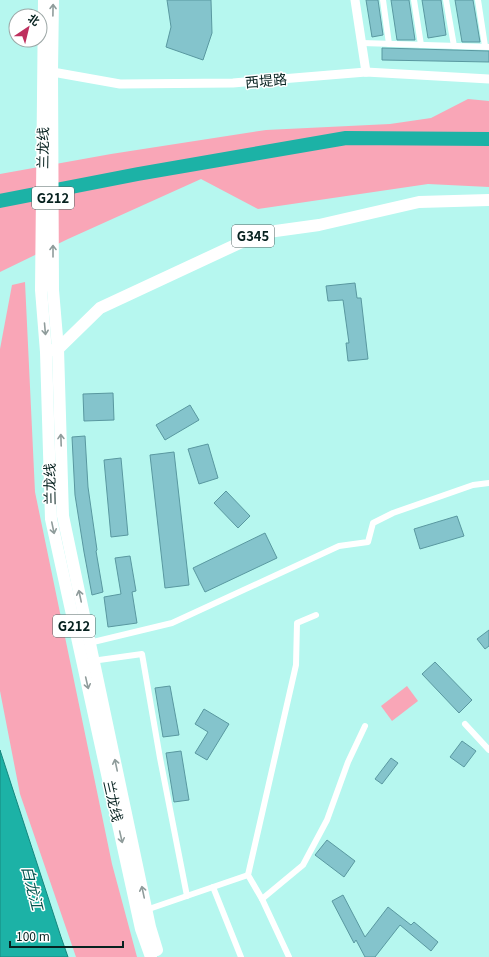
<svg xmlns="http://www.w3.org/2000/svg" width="489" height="957" viewBox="0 0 489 957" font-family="Georgia,'Noto Sans SC',serif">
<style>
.green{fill:#f9a6b7}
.water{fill:#1cb2a6;stroke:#16877e}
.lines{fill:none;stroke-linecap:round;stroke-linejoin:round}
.river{stroke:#1cb2a6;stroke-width:14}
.building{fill:#84c4cc;stroke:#5998a0}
.street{stroke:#fff;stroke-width:6}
.secondary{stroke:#fff;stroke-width:9}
.highway{stroke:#fff;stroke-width:12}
.oneway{stroke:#8f9c9b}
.labels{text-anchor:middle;stroke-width:3;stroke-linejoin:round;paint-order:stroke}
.shield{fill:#fff;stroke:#516463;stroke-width:1}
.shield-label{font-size:13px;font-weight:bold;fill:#072220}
.street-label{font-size:14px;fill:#072220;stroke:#fff}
.water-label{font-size:15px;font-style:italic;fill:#045650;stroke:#fff}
</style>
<rect width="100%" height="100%" fill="#b6f7ef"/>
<g class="green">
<polygon points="468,99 489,101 489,187 428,184 258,209 201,179 68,239 0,272 0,174 111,154 266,130 390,124 431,118"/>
<polygon points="25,282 35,492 112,864 137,957 76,957 20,794 0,691 0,349 12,285"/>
<polygon points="407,686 418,701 392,721 381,706"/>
</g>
<polygon class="water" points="0,750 61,937 68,957 0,957"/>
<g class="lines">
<polyline class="river" points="0,201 138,174 346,138 489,139"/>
</g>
<g class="building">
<polygon points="167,0 211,0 212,33 203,60 166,47 171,27"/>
<polygon points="366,0 378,0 383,35 372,37"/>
<polygon points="391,0 409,0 415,40 397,40"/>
<polygon points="422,0 441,0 446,35 428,38"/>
<polygon points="455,0 473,0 480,42 462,42"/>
<polygon points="382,48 489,51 489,62 382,60"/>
<polygon points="355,283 357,298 361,298 368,359 348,361 346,343 349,343 343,300 328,301 326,286"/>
<polygon points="113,393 114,420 84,421 83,394"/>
<polygon points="190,405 199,420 165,440 156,425"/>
<polygon points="85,436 88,487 97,550 96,551 103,592 92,595 84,552 75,495 72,437"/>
<polygon points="208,444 218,478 199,484 188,449"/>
<polygon points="174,452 189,585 165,588 150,455"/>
<polygon points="121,458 128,535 111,537 104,460"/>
<polygon points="226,491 250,516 238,528 214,503"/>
<polygon points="457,516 464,536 420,549 414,529"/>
<polygon points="265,533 277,558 205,592 193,568"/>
<polygon points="130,556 136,591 132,592 137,623 108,627 104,597 121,594 115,558"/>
<polygon points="489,630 489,646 485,649 477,639"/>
<polygon points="435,662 472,700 459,713 422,674"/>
<polygon points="170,686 179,735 163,737 155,688"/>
<polygon points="204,709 229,724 207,760 195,753 208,732 195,724"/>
<polygon points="462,741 476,751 464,767 450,757"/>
<polygon points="181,751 189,800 174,802 166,753"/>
<polygon points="391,758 398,763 382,784 375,779"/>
<polygon points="327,840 355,861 344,877 315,855"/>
<polygon points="343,895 365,937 388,907 411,925 414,922 438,942 431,951 400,925 375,957 365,957 356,940 354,943 332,901"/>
</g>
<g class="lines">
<g class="street">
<polyline points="383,0 389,44"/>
<polyline points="414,0 421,45"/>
<polyline points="446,0 454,46"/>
<polyline points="478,0 485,46"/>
<polyline points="362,43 489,47"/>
<polyline points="89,643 172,623 339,546 368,542 373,523 393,513 473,485 489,483"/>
<polyline points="92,661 142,654 160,758 187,896"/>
<polyline points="465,724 489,750"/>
<polyline points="213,887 241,957"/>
<polyline points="262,899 303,865 327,820 348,762 365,726"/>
<polyline points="146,910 248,875"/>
<polyline points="289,957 262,899 248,875 296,665 297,623 316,615"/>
</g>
<g class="secondary">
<polyline points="355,0 366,72"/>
<polyline points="47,71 120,84 233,83 366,72 489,79"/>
</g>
<g class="highway">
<polyline points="44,0 41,290 46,352 51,519 141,929 151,957"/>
<polyline points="53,0 52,71 53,290 58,349 63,516 150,927 157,950"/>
<polyline points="53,350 58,349 100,308 261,233 319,225 419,202 489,200"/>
</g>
</g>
<defs><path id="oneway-shaft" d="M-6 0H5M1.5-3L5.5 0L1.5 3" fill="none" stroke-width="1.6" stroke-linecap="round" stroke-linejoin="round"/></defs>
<g class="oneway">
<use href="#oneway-shaft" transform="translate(53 10) rotate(-89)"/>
<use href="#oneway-shaft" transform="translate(53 251) rotate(-90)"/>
<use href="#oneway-shaft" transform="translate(45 329) rotate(85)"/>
<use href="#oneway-shaft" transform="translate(61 440) rotate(-92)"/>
<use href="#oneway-shaft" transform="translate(53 528) rotate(78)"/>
<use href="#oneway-shaft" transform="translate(80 596) rotate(-102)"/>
<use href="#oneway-shaft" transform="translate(87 683) rotate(77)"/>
<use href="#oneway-shaft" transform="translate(116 765) rotate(-102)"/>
<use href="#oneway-shaft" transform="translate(121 837) rotate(77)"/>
<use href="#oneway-shaft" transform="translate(143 892) rotate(-102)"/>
</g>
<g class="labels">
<g class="shield">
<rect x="32" y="187" width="42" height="22" rx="3"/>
<rect x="232" y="225" width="42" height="22" rx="3"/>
<rect x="53" y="615" width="42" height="22" rx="3"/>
</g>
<g class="shield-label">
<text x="53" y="203">G212</text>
<text x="253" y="241">G345</text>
<text x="74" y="631">G212</text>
</g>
<g class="street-label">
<text transform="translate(266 81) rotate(-5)" y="5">西堤路</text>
<text transform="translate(43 148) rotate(-89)" y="5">兰龙线</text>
<text transform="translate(50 484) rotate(-91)" y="5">兰龙线</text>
<text transform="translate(113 801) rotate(77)" y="5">兰龙线</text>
</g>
<g class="water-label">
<text transform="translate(32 888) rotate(76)" y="5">白龙江</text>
</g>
</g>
<g transform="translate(28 28) rotate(35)"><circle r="19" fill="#ffffff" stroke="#9ca7a6"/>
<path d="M0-3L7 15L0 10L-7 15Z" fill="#be305e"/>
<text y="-6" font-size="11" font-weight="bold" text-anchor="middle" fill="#072220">北</text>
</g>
<path d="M10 941v6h113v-6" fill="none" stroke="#072220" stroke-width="2"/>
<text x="16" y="941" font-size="12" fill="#072220" stroke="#ffffff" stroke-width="3" paint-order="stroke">100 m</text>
</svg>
